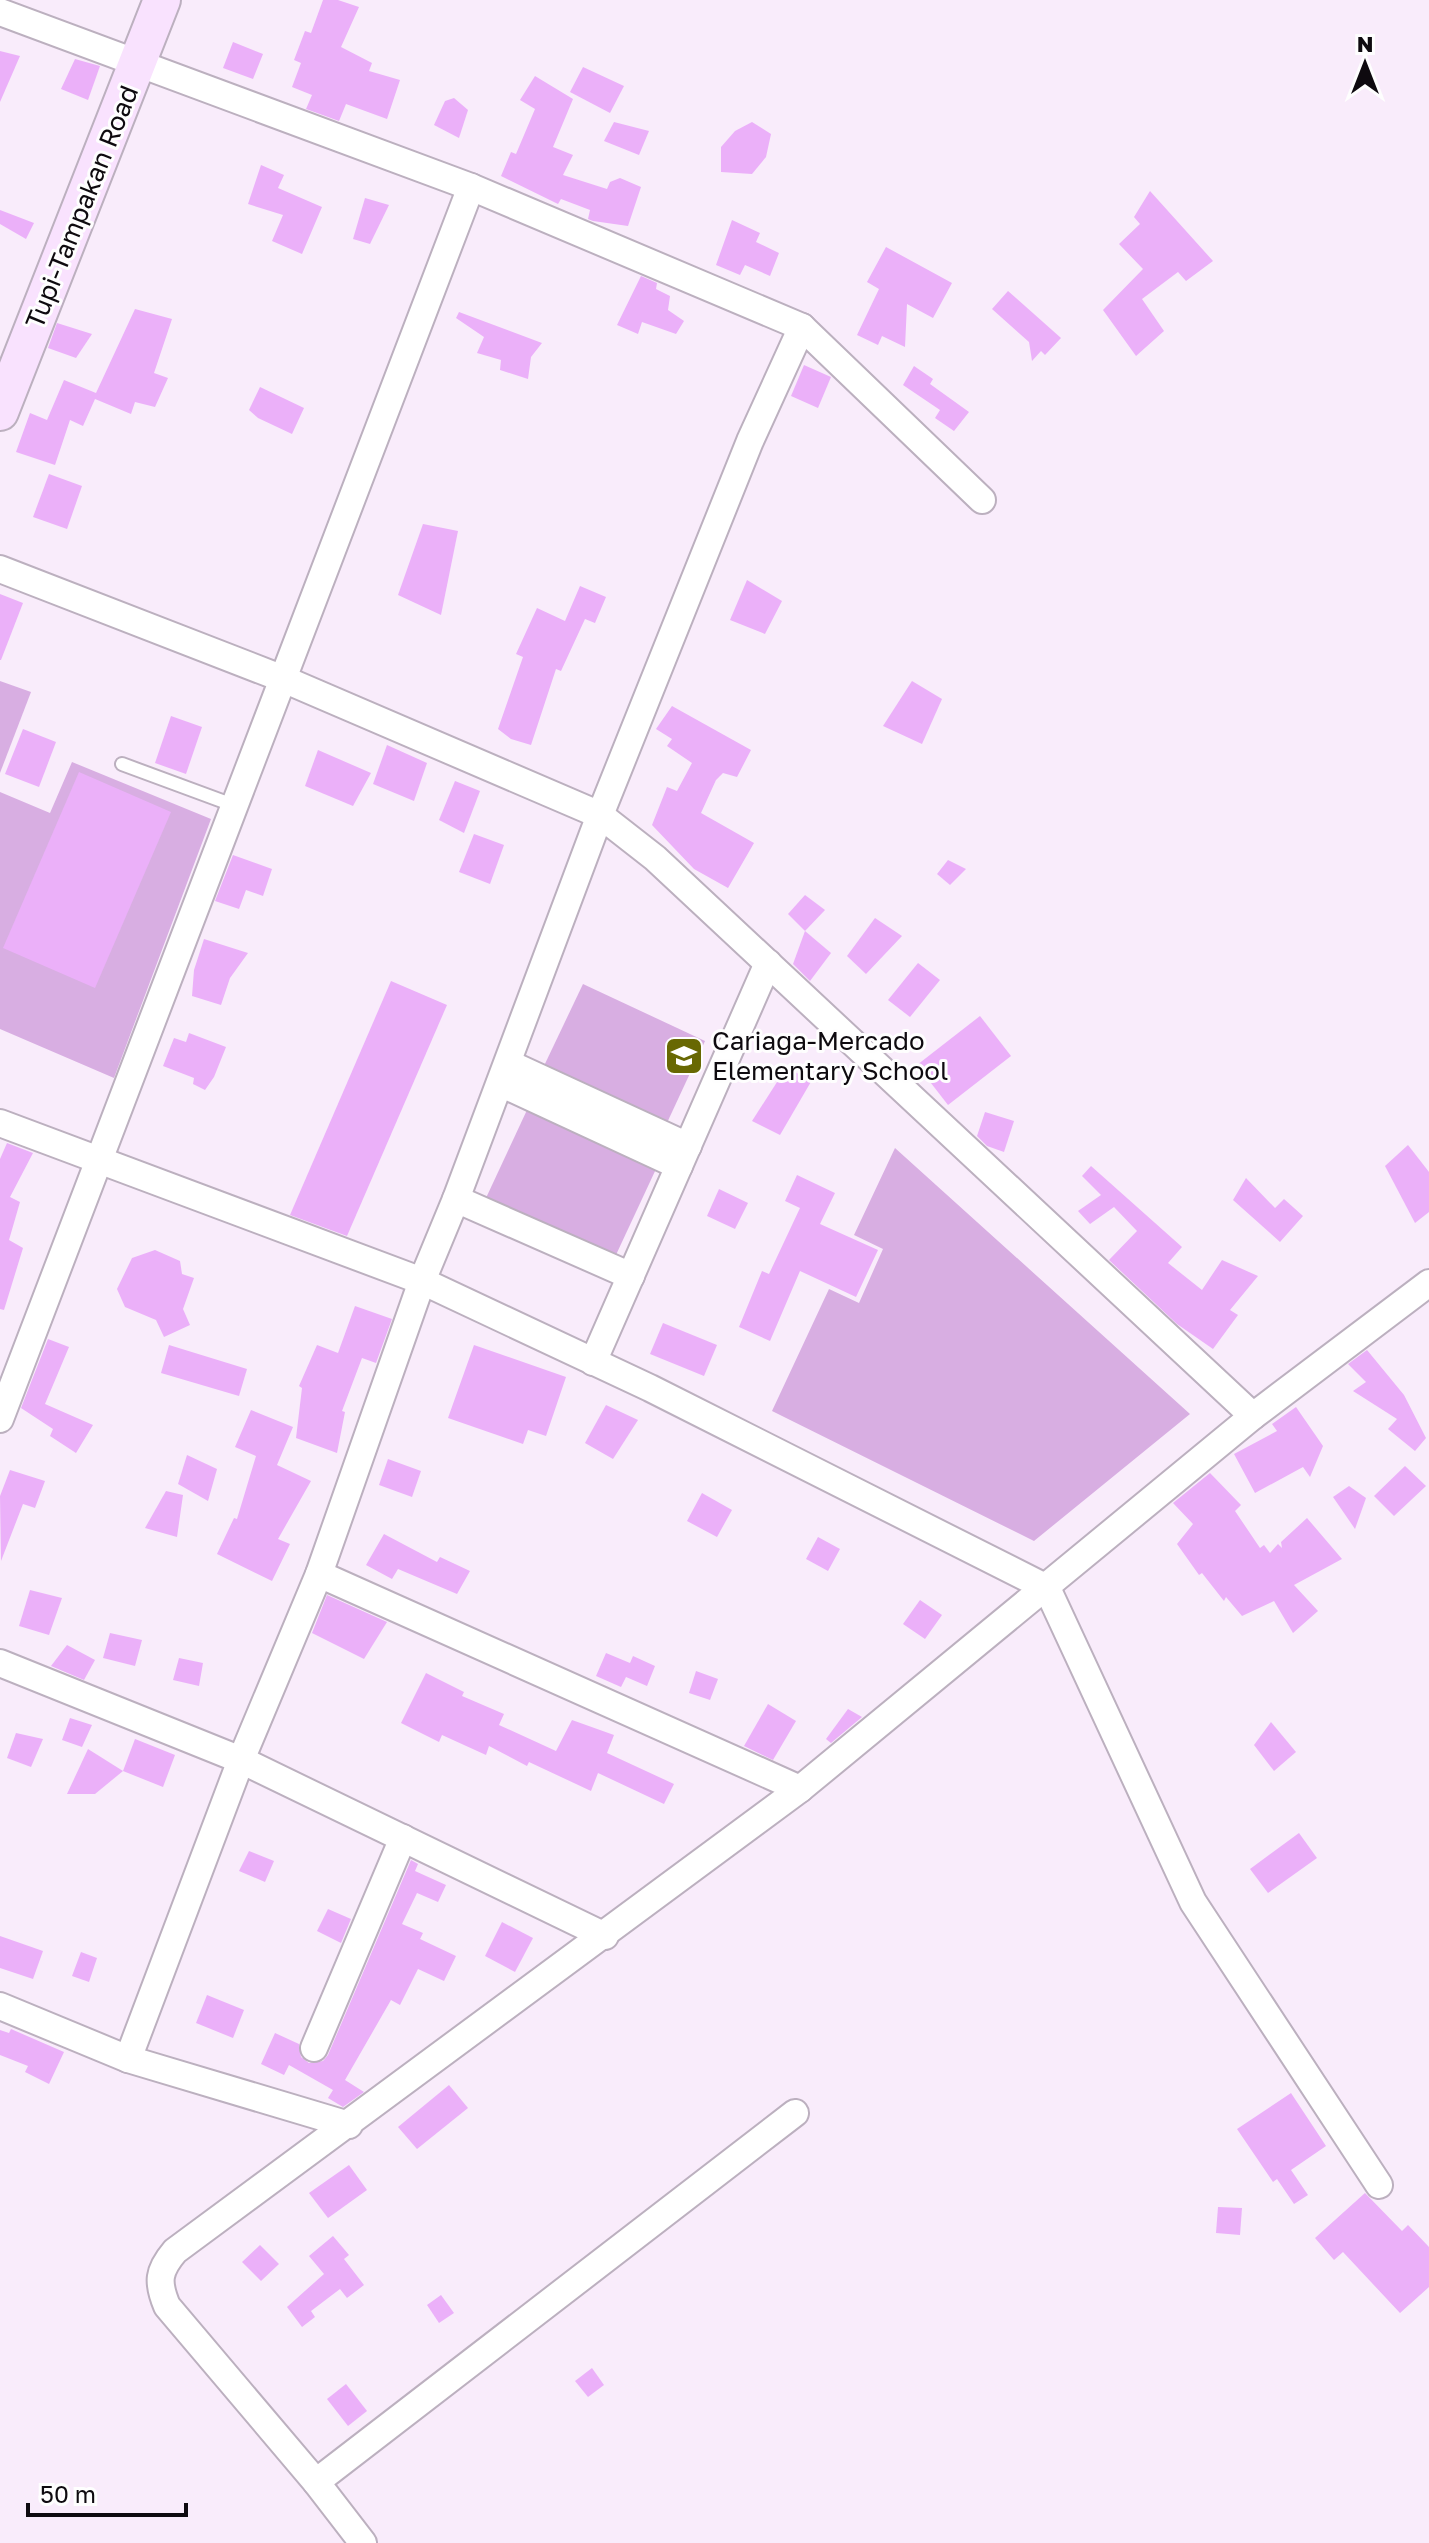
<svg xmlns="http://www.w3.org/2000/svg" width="1429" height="2543" viewBox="0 0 1429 2543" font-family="'Golos Text',sans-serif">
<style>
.green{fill:#d8aee2}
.building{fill:#ebb0f9}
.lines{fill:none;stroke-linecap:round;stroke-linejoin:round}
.service-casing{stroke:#bcb0bf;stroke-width:16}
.minor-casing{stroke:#bcb0bf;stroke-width:30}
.secondary-casing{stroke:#bcb0bf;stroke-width:40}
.service{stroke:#fff;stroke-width:12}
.minor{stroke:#fff;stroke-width:26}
.secondary{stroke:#f9e2fe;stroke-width:36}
.labels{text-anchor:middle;stroke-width:6;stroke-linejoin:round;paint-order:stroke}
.street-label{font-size:26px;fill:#0e0a0f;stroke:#fefefe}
.poi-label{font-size:26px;fill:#0e0a0f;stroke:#fefefe;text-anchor:start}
</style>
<rect width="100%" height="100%" fill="#f9ecfb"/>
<g class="green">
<polygon points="0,681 31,692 0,773"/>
<polygon points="72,762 211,819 114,1078 0,1029 0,792 50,813"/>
<polygon points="583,984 705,1041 666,1125 543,1068"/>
<polygon points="527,1110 656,1169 615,1257 486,1198"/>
<polygon points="895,1148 1190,1414 1034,1541 772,1411 829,1289 859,1303 883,1249 854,1235"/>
</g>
<g class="building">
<polygon points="323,0 338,0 359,7 341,47 372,63 369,71 400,80 387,119 346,104 339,121 306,109 312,95 292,87 301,63 294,60 305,31 311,33"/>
<polygon points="233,42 263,54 253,79 223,68"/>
<polygon points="0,51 20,56 0,102"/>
<polygon points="75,59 100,66 88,100 61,89"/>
<polygon points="583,67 624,86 610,113 570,92"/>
<polygon points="535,76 573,99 553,147 573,155 563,175 607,189 610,182 620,178 641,187 628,226 593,221 588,219 590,210 561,199 558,204 501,176 511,152 516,154 535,109 520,100"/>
<polygon points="454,98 468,110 459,138 434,125 445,101"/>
<polygon points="614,122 649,131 639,155 604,141"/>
<polygon points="752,122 771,134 766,157 752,174 721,172 721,147 735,131"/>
<polygon points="261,165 284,175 278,188 322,207 302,254 272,241 283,215 248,204"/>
<polygon points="1150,191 1213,261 1186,281 1178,272 1142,299 1164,331 1136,356 1103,310 1143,269 1119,244 1140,224 1134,217"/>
<polygon points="365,198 389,205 370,244 353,239"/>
<polygon points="0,210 34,223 26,239 0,224"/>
<polygon points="732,220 760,233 756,242 779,253 770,276 745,265 740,275 716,265"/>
<polygon points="886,247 952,283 933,318 907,304 905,347 882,336 878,345 857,335 879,289 867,282"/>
<polygon points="641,276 657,283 656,289 670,296 668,310 684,321 676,334 642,322 638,334 617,325"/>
<polygon points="1008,291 1061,338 1045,355 1041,351 1032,361 1029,342 992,309"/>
<polygon points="135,309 172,319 154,373 168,378 155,407 135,402 131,414 95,399 83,426 70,420 55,465 16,452 30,413 47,420 64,380 96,393"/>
<polygon points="459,312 542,343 531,357 528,379 500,370 501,360 477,353 484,337 456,318"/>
<polygon points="57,323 92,334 76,358 48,348"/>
<polygon points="804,365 831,377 818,408 791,396"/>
<polygon points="914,366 933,379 930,384 969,412 954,431 935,418 940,410 903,385"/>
<polygon points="260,387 304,408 292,434 258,418 249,410"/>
<polygon points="49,474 82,486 67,529 33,517"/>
<polygon points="423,524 458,531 441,615 398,595"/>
<polygon points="747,580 782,601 765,634 730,620"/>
<polygon points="580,586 606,597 595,623 585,619 561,671 556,669 531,745 511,739 498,729 523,657 516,654 537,608 565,621"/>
<polygon points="0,594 23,603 1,660 0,660"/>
<polygon points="912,681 942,699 922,744 883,726"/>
<polygon points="672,706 751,750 737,777 723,773 716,780 701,813 754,843 728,888 694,869 652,825 667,787 677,791 692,763 667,746 672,739 656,729"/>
<polygon points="171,716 202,727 186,774 155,763"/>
<polygon points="23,729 56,742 39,787 5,774"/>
<polygon points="387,745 427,763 414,801 373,784"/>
<polygon points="318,750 371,773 353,806 305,786"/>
<polygon points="79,772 171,812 95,988 3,948"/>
<polygon points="455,781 480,791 464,833 439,820"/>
<polygon points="474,834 504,845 490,884 459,872"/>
<polygon points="233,855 272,869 263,896 246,890 239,909 215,901"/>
<polygon points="948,860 966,869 950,885 937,874"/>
<polygon points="805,895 825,910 805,931 788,914"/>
<polygon points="875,918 902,936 866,974 847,956"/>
<polygon points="805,931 831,953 810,981 793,964"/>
<polygon points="204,939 248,953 230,978 221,1005 192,996 194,970"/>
<polygon points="918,963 940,980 910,1017 888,1000"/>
<polygon points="391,981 447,1005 347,1236 290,1215"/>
<polygon points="980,1016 1011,1056 948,1105 917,1065"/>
<polygon points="189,1033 226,1047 214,1077 205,1090 193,1084 194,1078 163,1066 174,1038 186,1042"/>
<polygon points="786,1068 812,1080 780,1135 752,1121"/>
<polygon points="985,1112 1014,1121 1004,1152 987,1146 977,1136"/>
<polygon points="7,1143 33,1153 10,1197 20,1202 9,1240 23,1248 4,1310 0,1309 0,1159"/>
<polygon points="1408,1145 1429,1172 1429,1212 1415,1223 1385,1166"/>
<polygon points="1091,1166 1182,1247 1168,1263 1202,1290 1222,1260 1258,1276 1230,1310 1238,1315 1213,1349 1177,1324 1109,1260 1137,1231 1114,1207 1090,1224 1078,1211 1101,1195 1082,1176"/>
<polygon points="797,1175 835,1193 820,1224 878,1250 856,1297 800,1271 770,1341 739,1327 762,1271 769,1274 800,1208 785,1201"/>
<polygon points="1246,1178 1275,1208 1284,1199 1303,1216 1280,1242 1233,1200"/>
<polygon points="719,1189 748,1203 735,1229 707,1216"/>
<polygon points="155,1250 180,1261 182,1274 194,1278 183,1309 190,1325 164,1337 156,1320 125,1307 117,1289 132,1258"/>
<polygon points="355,1306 392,1319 376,1363 362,1358 342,1411 345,1412 337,1453 296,1438 302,1388 299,1386 317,1345 338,1353"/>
<polygon points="663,1323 717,1345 704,1376 650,1354"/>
<polygon points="48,1339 69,1347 45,1404 93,1425 76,1453 50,1436 53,1429 21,1408"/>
<polygon points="169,1345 247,1369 239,1396 161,1373"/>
<polygon points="474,1345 566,1377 546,1436 528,1430 523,1444 448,1418"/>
<polygon points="1367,1350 1404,1395 1426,1438 1415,1451 1388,1429 1397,1419 1353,1391 1366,1382 1348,1364"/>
<polygon points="606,1405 638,1420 613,1459 585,1443"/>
<polygon points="1296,1407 1323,1446 1310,1477 1303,1467 1255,1493 1234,1454 1277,1431 1272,1424"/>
<polygon points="251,1410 293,1427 277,1465 311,1481 278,1539 290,1544 272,1581 217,1554 234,1518 237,1519 256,1456 235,1447"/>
<polygon points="187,1455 217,1469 208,1501 178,1484"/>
<polygon points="388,1459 421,1471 412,1497 379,1485"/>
<polygon points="1405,1466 1426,1486 1394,1516 1374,1496"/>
<polygon points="10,1470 45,1481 35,1508 23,1504 1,1561 0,1496"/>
<polygon points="1210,1473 1241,1505 1235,1511 1260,1548 1264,1545 1270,1553 1278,1544 1282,1548 1281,1542 1307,1518 1342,1559 1294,1585 1318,1611 1293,1633 1274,1601 1242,1616 1226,1597 1224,1601 1202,1573 1199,1575 1177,1544 1193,1524 1173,1503"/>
<polygon points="1349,1486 1366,1498 1355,1529 1333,1497"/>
<polygon points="166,1491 183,1495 177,1537 145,1528"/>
<polygon points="702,1493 732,1510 717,1537 687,1521"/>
<polygon points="384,1534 437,1562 440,1557 470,1571 457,1594 398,1569 392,1579 366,1565"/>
<polygon points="818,1537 840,1549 828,1571 806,1559"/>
<polygon points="30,1590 62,1598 49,1635 19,1626"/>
<polygon points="327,1595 387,1622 364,1659 312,1633"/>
<polygon points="920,1600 942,1615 925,1639 903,1624"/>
<polygon points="110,1633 142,1640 135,1666 103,1658"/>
<polygon points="67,1645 95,1660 84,1680 51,1666"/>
<polygon points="606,1653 630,1663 633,1656 655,1666 647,1686 626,1677 621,1687 596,1676"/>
<polygon points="179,1658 203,1663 199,1686 173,1680"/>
<polygon points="696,1671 718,1679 710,1700 689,1693"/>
<polygon points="426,1673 464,1692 462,1696 504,1714 499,1725 556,1751 572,1720 614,1735 607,1753 674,1784 664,1804 598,1773 591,1791 529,1762 527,1766 489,1746 486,1755 442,1735 439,1742 401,1723"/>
<polygon points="768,1704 796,1721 773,1760 744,1746"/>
<polygon points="848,1709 862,1717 831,1743 826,1739"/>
<polygon points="70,1718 92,1725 82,1747 62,1740"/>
<polygon points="1271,1722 1296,1752 1274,1771 1254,1745"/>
<polygon points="16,1733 43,1739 31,1767 7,1758"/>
<polygon points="135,1739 175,1755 163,1787 123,1771"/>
<polygon points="88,1749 123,1771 95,1794 67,1794"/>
<polygon points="1299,1833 1317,1858 1268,1893 1250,1869"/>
<polygon points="249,1851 274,1861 265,1882 239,1871"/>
<polygon points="411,1860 418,1864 415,1871 446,1885 438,1902 417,1893 402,1924 423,1933 420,1939 456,1956 444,1981 418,1969 400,2005 391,2000 345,2080 364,2092 343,2107 328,2098 333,2090 289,2065 284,2075 261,2064 275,2033 299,2044 301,2057 309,2063 323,2061 328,2055"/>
<polygon points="328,1909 351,1919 341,1943 317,1931"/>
<polygon points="502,1922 533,1938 515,1972 485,1956"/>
<polygon points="0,1936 43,1951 33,1979 0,1968"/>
<polygon points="81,1952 97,1958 89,1982 72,1976"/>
<polygon points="207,1995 244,2010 233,2038 196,2023"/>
<polygon points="11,2029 64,2052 49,2084 25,2072 28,2066 0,2055 0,2030 9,2033"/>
<polygon points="449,2085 468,2108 417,2149 398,2127"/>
<polygon points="1291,2093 1326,2146 1291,2170 1308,2195 1294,2204 1277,2179 1273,2182 1237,2129"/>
<polygon points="349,2165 367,2190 328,2218 309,2193"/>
<polygon points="1365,2193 1402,2231 1408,2225 1429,2247 1429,2287 1400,2313 1343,2252 1334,2260 1315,2238"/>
<polygon points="1218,2207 1242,2208 1240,2235 1216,2233"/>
<polygon points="333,2236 349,2255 344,2259 364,2285 347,2298 340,2289 311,2311 315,2317 302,2327 287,2307 324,2274 309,2256"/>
<polygon points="260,2245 279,2264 261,2281 242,2262"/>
<polygon points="441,2295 454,2313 439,2323 427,2305"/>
<polygon points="592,2368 604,2385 588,2397 575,2381"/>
<polygon points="346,2384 367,2411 348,2426 327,2399"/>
</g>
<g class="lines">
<defs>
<polyline id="service" points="122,764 233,805"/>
<g id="minor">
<polyline points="0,12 471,187 802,327 982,500"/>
<polyline points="0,569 281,678 600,815 655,858 1253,1416"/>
<polyline points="508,1063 688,1146"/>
<polyline points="500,1083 679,1166"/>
<polyline points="0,1123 422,1281 650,1388 1047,1588 1193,1902 1379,2185"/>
<polyline points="456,1199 631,1276"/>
<polyline points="593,1362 768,963"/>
<polyline points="0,1419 471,187"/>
<polyline points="319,1574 800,1789"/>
<polyline points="0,1663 241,1760 605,1936"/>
<polyline points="0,2006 128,2059 349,2125"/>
<polyline points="314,2048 403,1838"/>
<polyline points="128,2059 241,1760 319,1574 422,1281 456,1199 600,815 750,441 802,327"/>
<polyline points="316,2482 795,2113"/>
<path d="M363,2543l-47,-61 -149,-176c-10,-24 -9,-35 8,-55l625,-462 453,-373 176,-133"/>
</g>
<polyline id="secondary" points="0,412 162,0"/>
</defs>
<use href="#service" class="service-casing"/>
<use href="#minor" class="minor-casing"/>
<use href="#secondary" class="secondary-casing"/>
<use href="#service" class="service"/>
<use href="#minor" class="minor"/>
<use href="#secondary" class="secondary"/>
</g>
<defs>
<symbol id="school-square" viewBox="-11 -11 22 22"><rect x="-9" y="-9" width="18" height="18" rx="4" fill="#686803" stroke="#fefefe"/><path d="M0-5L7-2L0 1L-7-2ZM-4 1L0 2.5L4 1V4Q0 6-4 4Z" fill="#fff"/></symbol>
</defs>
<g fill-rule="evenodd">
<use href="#school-square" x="662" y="1034" width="44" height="44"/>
</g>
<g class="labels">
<g class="street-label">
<text transform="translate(82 207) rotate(-68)" y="9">Tupi-Tampakan Road</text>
</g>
<g class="poi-label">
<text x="712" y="1050">Cariaga-Mercado<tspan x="712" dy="30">Elementary School</tspan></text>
</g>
</g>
<g transform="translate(1365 64)" stroke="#fefefe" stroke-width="6" paint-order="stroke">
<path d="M0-6L14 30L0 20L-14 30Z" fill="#0e0a0f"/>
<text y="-12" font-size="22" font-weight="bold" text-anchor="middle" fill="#0e0a0f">N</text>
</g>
<path d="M28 2503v12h158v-12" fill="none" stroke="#0e0a0f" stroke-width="4"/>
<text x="40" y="2503" font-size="24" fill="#0e0a0f" stroke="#fefefe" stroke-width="6" paint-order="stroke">50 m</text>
</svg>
